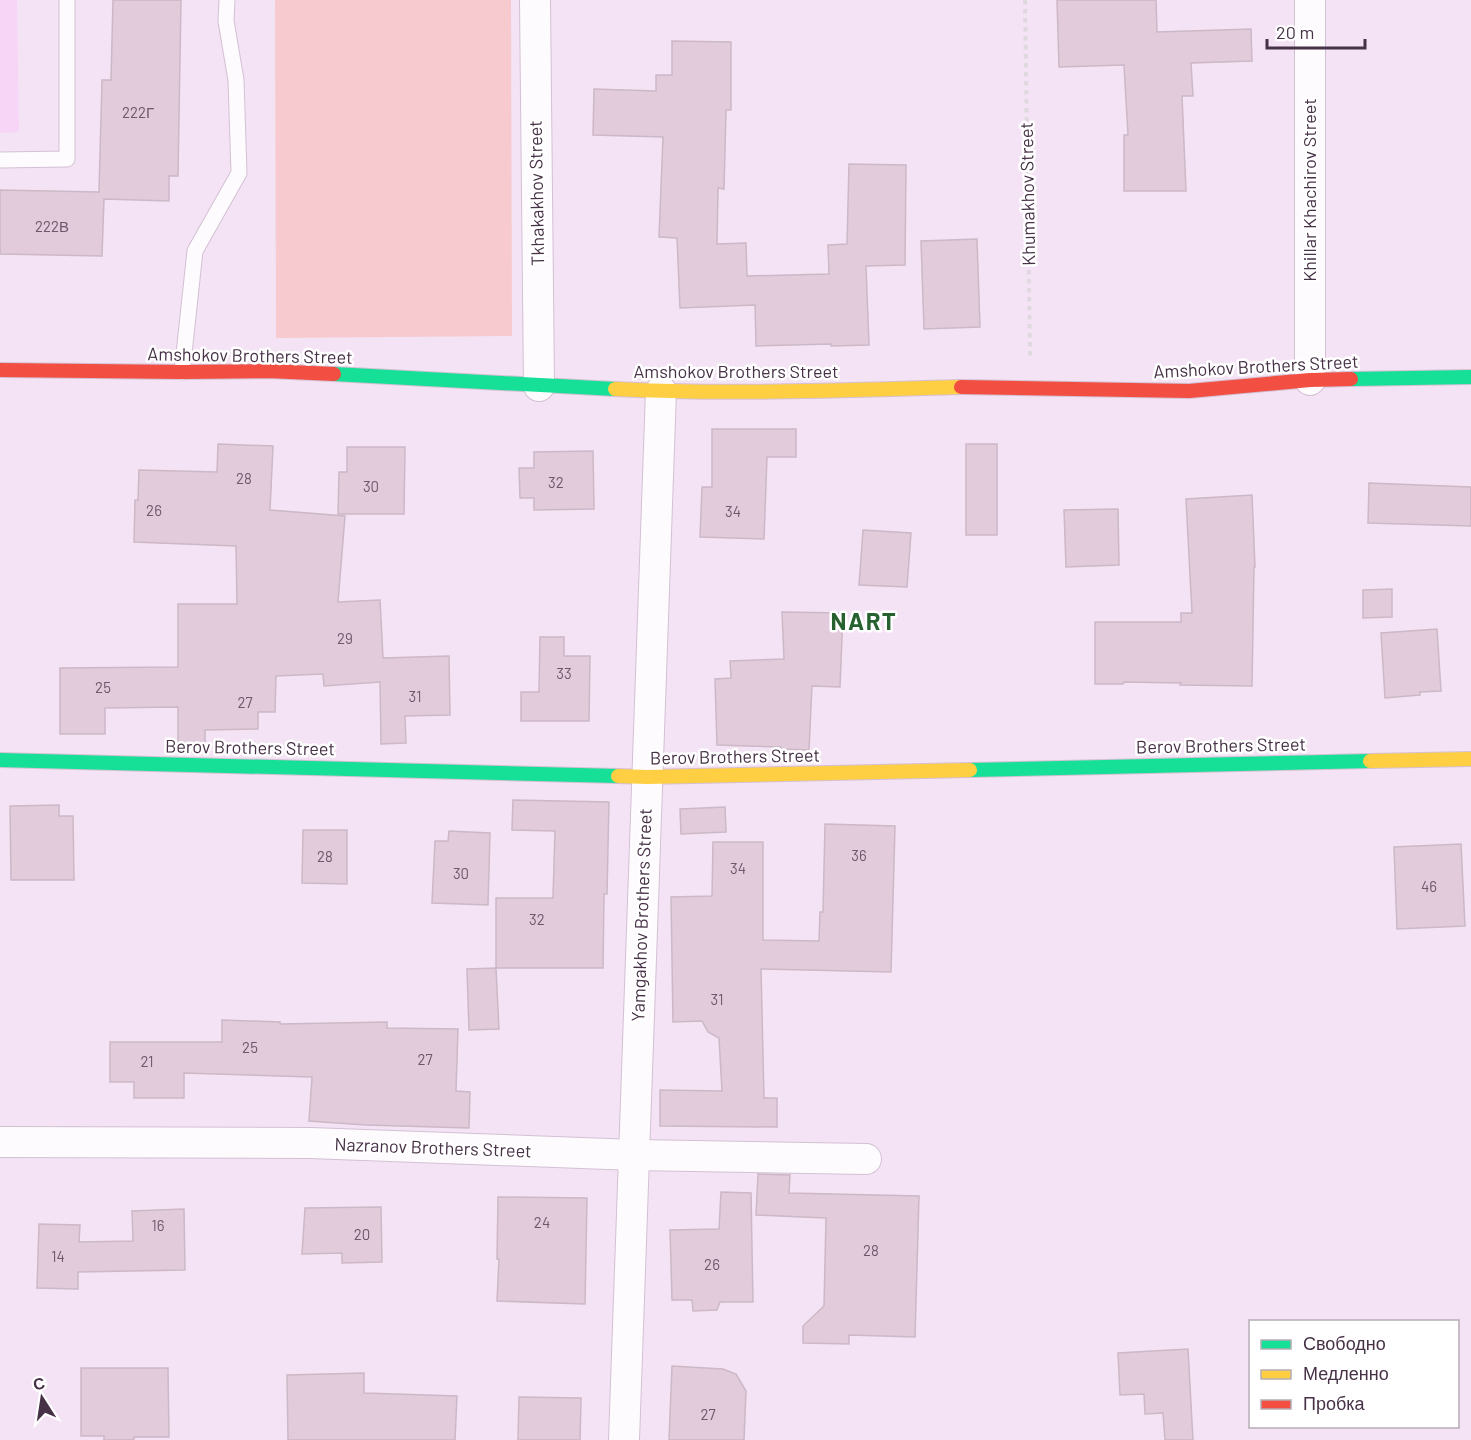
<svg xmlns="http://www.w3.org/2000/svg" width="1471" height="1440" viewBox="0 0 1471 1440" font-family="Barlow,sans-serif">
<style>
.built{fill:#f7d5f7}
.green{fill:#f6cace}
.building{fill:#e2cbdb;stroke:#ccb8c6;stroke-width:1.5}
.lines{fill:none;stroke-linecap:round;stroke-linejoin:round}
.lane-casing{stroke:#d3c1d3;stroke-width:17}
.street-casing{stroke:#d3c1d3;stroke-width:32}
.fast-casing{stroke:#d3c1d3;stroke-width:16}
.slow-casing{stroke:#d3c1d3;stroke-width:16}
.jam-casing{stroke:#d3c1d3;stroke-width:16}
.path{stroke:#dfd9df;stroke-width:4;stroke-dasharray:4.5 4.5;stroke-linecap:butt}
.lane{stroke:#fdfbfd;stroke-width:15}
.street{stroke:#fdfbfd;stroke-width:30}
.fast{stroke:#16e098;stroke-width:14}
.slow{stroke:#ffcf43;stroke-width:14}
.jam{stroke:#f24e42;stroke-width:14}
.labels{text-anchor:middle;stroke-width:5;stroke-linejoin:round;paint-order:stroke}
.number-label{font-size:15px;fill:#6e586c}
.street-label{font-size:18px;fill:#463146;stroke:#fff}
.district-label{font-size:24px;font-weight:bold;letter-spacing:1.5px;fill:#27612f;stroke:#fff}
</style>
<rect width="100%" height="100%" fill="#f4e3f4"/>
<polygon class="built" points="0,0 17,0 19,132 0,133"/>
<polygon class="green" points="275,0 511,0 512,336 276,338"/>
<g class="building">
<polygon points="113,0 181,0 178,176 169,176 169,201 104,199 102,256 0,254 0,190 99,192 102,80 111,80"/>
<polygon points="1057,0 1156,0 1157,32 1251,29 1252,61 1191,63 1193,96 1182,96 1186,191 1124,191 1124,135 1128,135 1124,65 1059,67"/>
<polygon points="672,41 731,42 731,110 726,110 724,189 718,188 717,244 746,243 747,276 829,274 828,245 847,244 849,164 906,165 905,265 866,266 869,345 831,346 831,344 756,346 755,305 680,308 677,238 659,237 663,137 593,135 594,89 656,91 656,75 672,75"/>
<polygon points="977,239 980,327 924,329 921,241"/>
<polygon points="712,429 796,429 796,457 767,457 764,539 700,537 702,487 712,487"/>
<polygon points="218,444 273,446 270,510 345,516 338,602 380,600 383,658 449,656 450,715 405,716 406,743 381,744 380,682 324,686 323,674 276,676 275,712 258,712 258,729 205,730 205,743 178,743 178,707 105,708 105,734 60,734 60,668 178,667 178,604 237,604 236,546 134,542 135,500 138,500 139,470 217,472"/>
<rect x="966" y="444" width="31" height="91"/>
<polygon points="347,447 405,447 404,514 338,514 339,472 347,472"/>
<polygon points="593,451 594,509 534,510 534,498 520,498 519,468 534,468 534,452"/>
<polygon points="1369,483 1471,487 1471,526 1368,523"/>
<polygon points="1252,495 1255,567 1254,567 1252,686 1180,685 1181,683 1124,682 1123,684 1095,684 1095,622 1181,622 1181,613 1192,613 1186,499"/>
<polygon points="1118,509 1119,565 1066,567 1064,510"/>
<polygon points="863,530 911,533 907,587 859,585"/>
<polygon points="1392,589 1392,617 1363,618 1363,590"/>
<polygon points="782,612 843,613 840,687 812,686 809,750 781,749 781,747 717,745 715,679 731,678 730,661 784,659"/>
<polygon points="1437,629 1441,691 1420,692 1420,695 1385,698 1381,633"/>
<polygon points="540,637 564,637 564,656 590,656 589,721 521,721 521,692 539,692"/>
<polygon points="513,800 609,802 607,894 604,894 603,968 496,968 496,898 553,898 555,831 512,830"/>
<polygon points="59,805 59,816 73,816 74,880 11,880 10,806"/>
<polygon points="725,807 726,832 681,834 680,809"/>
<polygon points="825,824 895,826 891,972 761,969 764,1098 777,1098 777,1127 660,1126 660,1090 722,1091 719,1038 708,1032 702,1021 673,1022 671,897 712,896 713,842 763,842 763,940 819,941 820,912 823,912"/>
<polygon points="303,830 347,830 347,884 302,883"/>
<polygon points="449,831 490,833 488,905 432,903 435,841 448,841"/>
<polygon points="1461,844 1465,926 1397,929 1394,847"/>
<polygon points="496,968 499,1029 469,1030 467,969"/>
<polygon points="222,1020 280,1022 280,1024 387,1022 387,1028 458,1029 456,1091 470,1092 469,1128 366,1125 309,1121 312,1077 184,1073 184,1098 134,1098 134,1082 110,1082 110,1042 222,1042"/>
<polygon points="758,1174 790,1175 789,1193 919,1196 915,1337 849,1335 849,1344 803,1343 803,1326 824,1306 826,1218 756,1215"/>
<polygon points="721,1192 751,1193 753,1302 720,1302 717,1310 693,1311 692,1300 672,1300 670,1230 719,1229"/>
<polygon points="498,1197 587,1198 585,1304 497,1301 499,1259 497,1259"/>
<polygon points="381,1207 382,1262 342,1263 342,1253 302,1254 305,1208"/>
<polygon points="184,1209 185,1270 78,1272 78,1289 37,1288 39,1224 80,1225 79,1242 133,1241 132,1211"/>
<polygon points="1188,1349 1193,1440 1165,1440 1163,1413 1145,1414 1144,1394 1120,1395 1118,1353"/>
<polygon points="672,1366 723,1369 736,1374 746,1391 744,1440 669,1440"/>
<polygon points="81,1368 168,1368 169,1437 134,1437 134,1440 104,1440 104,1436 81,1436"/>
<polygon points="364,1373 364,1393 457,1396 455,1440 288,1440 287,1375"/>
<polygon points="519,1397 581,1398 580,1440 518,1440"/>
</g>
<g class="lines">
<defs>
<g id="lane">
<polyline points="0,160 67,159 67,0"/>
<polyline points="182,372 195,251 239,173 236,80 226,21 227,0"/>
</g>
<g id="street">
<polyline points="535,0 539,386"/>
<polyline points="1310,0 1310,380"/>
<polyline points="0,1142 310,1143 635,1155 866,1159"/>
<polyline points="624,1440 661,391"/>
</g>
<g id="fast">
<polyline points="334,374 615,389"/>
<polyline points="1351,379 1471,377"/>
<polyline points="0,760 618,776"/>
<polyline points="970,770 1370,761"/>
</g>
<g id="slow">
<path d="M615,389c115,6 231,1 346,-2"/>
<polyline points="1370,761 1471,759"/>
<polyline points="618,776 647,777 970,770"/>
</g>
<g id="jam">
<polyline points="0,370 182,372 268,371 334,374"/>
<polyline points="961,387 1189,391 1310,380 1351,379"/>
</g>
</defs>
<use href="#lane" class="lane-casing"/>
<use href="#street" class="street-casing"/>
<use href="#fast" class="fast-casing"/>
<use href="#slow" class="slow-casing"/>
<use href="#jam" class="jam-casing"/>
<polyline class="path" points="1025,0 1030,356"/>
<use href="#lane" class="lane"/>
<use href="#street" class="street"/>
<use href="#fast" class="fast"/>
<use href="#slow" class="slow"/>
<use href="#jam" class="jam"/>
</g>
<g class="labels">
<g class="number-label">
<text x="138" y="118">222Г</text>
<text x="52" y="232">222В</text>
<text x="244" y="484">28</text>
<text x="556" y="488">32</text>
<text x="371" y="492">30</text>
<text x="154" y="516">26</text>
<text x="733" y="517">34</text>
<text x="345" y="644">29</text>
<text x="564" y="679">33</text>
<text x="103" y="693">25</text>
<text x="415" y="702">31</text>
<text x="245" y="708">27</text>
<text x="859" y="861">36</text>
<text x="325" y="862">28</text>
<text x="738" y="874">34</text>
<text x="461" y="879">30</text>
<text x="1429" y="892">46</text>
<text x="537" y="925">32</text>
<text x="717" y="1005">31</text>
<text x="250" y="1053">25</text>
<text x="425" y="1065">27</text>
<text x="147" y="1067">21</text>
<text x="542" y="1228">24</text>
<text x="158" y="1231">16</text>
<text x="362" y="1240">20</text>
<text x="871" y="1256">28</text>
<text x="58" y="1262">14</text>
<text x="712" y="1270">26</text>
<text x="708" y="1420">27</text>
</g>
<g class="street-label">
<text transform="translate(1310 190) rotate(-90)" y="6">Khillar Khachirov Street</text>
<text transform="translate(537 193) rotate(-91)" y="6">Tkhakakhov Street</text>
<text transform="translate(1028 194) rotate(-91)" y="6">Khumakhov Street</text>
<text transform="translate(250 356) rotate(1)" y="6">Amshokov Brothers Street</text>
<text transform="translate(1256 367) rotate(-3)" y="6">Amshokov Brothers Street</text>
<text x="736" y="378">Amshokov Brothers Street</text>
<text transform="translate(1221 746) rotate(-1)" y="6">Berov Brothers Street</text>
<text transform="translate(250 748) rotate(1)" y="6">Berov Brothers Street</text>
<text transform="translate(735 757) rotate(-1)" y="6">Berov Brothers Street</text>
<text transform="translate(642 915) rotate(-88)" y="6">Yamgakhov Brothers Street</text>
<text transform="translate(433 1148) rotate(2)" y="6">Nazranov Brothers Street</text>
</g>
<g class="district-label">
<text x="864" y="630">NART</text>
</g>
</g>
<rect x="1249" y="1320" width="210" height="108" fill="#ffffff" stroke="#b5adb5" stroke-width="1.5"/>
<rect x="1261" y="1340" width="30" height="9" fill="#16e098" stroke="#b5adb5" stroke-width="1.5"/>
<text x="1303" y="1350" font-size="18" fill="#463146">Свободно</text>
<rect x="1261" y="1370" width="30" height="9" fill="#ffcf43" stroke="#b5adb5" stroke-width="1.5"/>
<text x="1303" y="1380" font-size="18" fill="#463146">Медленно</text>
<rect x="1261" y="1400" width="30" height="9" fill="#f24e42" stroke="#b5adb5" stroke-width="1.5"/>
<text x="1303" y="1410" font-size="18" fill="#463146">Пробка</text>
<g transform="translate(42 1398) rotate(348)" stroke="#ffffff" stroke-width="4.5" paint-order="stroke">
<path d="M0-4.5L10 22L0 15L-10 22Z" fill="#463146"/>
<text y="-9" font-size="16" font-weight="bold" text-anchor="middle" fill="#463146">С</text>
</g>
<path d="M1267 39v9h98v-9" fill="none" stroke="#463146" stroke-width="3"/>
<text x="1276" y="39" font-size="18" fill="#463146" stroke="#ffffff" stroke-width="4.5" paint-order="stroke">20 m</text>
</svg>
